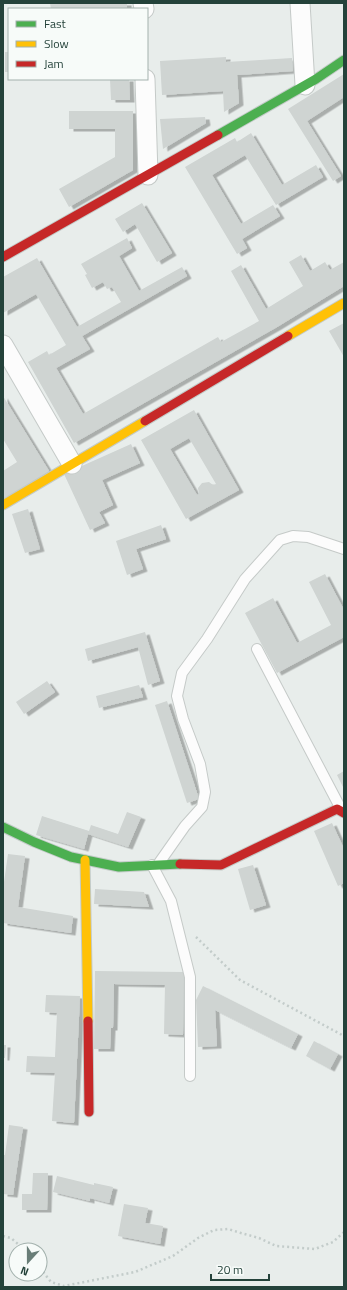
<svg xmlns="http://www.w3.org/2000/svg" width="347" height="1290" viewBox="0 0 347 1290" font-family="'Titillium Web',sans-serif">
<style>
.building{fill:#cfd4d2;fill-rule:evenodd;filter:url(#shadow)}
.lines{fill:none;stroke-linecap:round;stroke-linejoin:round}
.lane-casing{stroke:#c5cac8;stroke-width:12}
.street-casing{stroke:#c5cac8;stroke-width:21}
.fast-casing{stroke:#c3cbc8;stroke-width:11}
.slow-casing{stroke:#c3cbc8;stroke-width:11}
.jam-casing{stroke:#c3cbc8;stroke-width:11}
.path{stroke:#c3ccca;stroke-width:2.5;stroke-dasharray:2 3;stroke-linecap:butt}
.lane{stroke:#fcfcfc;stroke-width:10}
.street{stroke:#fcfcfc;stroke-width:19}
.fast{stroke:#4caf50;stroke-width:9}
.slow{stroke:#ffc107;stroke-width:9}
.jam{stroke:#c62828;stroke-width:9}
</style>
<defs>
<filter id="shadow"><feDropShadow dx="4.5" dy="2.5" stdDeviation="0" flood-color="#0004"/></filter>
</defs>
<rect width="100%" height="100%" fill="#e8edeb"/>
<g class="building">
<polygon points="50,3 127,3 127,9 51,9"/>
<rect x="5" y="52" width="4" height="20"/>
<polygon points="226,57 226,62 292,58 293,71 237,75 239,103 224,112 223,91 162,95 160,61"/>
<polygon points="344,74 344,97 307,121 341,176 333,181 288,109"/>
<polygon points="110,79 129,79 130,100 111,100"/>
<polygon points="69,111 133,111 133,170 69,207 59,189 115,157 115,129 69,129"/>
<polygon points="205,117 206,123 163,149 160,119"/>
<polygon points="251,133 282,185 316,165 323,177 276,205 245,155 212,175 241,224 273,205 280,216 242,239 247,248 237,254 185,167 235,138 237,142"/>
<polygon points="142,203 172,253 157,262 135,224 123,232 115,219"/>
<polygon points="127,238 132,248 119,256 139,291 182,267 187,276 82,336 90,349 56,368 83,414 218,337 221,342 259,321 231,271 241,265 266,309 303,286 289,262 301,255 310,271 325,262 330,270 344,262 344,286 277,327 74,443 28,362 47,351 49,355 66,345 36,294 3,313 3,277 37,258 77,327 121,302 112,287 107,289 103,282 92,288 85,275 87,274 81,264"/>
<polygon points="344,323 344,357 329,331"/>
<polygon points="3,396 49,471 3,499 3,471 17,462 3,439"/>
<path d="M194,410l45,80 -53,29 -45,-79zM189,438l27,46 -3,1 -4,-3 -7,1 -4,5 1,6 -2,1 -27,-46z"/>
<polygon points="131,444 140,463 102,480 113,505 99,512 105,523 90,530 64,474"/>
<polygon points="28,509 40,549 25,553 12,514"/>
<polygon points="161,525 166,539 136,549 143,569 127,575 116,541"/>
<polygon points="325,574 344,610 344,637 277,673 245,613 273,598 297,643 331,625 309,582"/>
<polygon points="145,632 160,681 148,685 138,647 88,661 85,649"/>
<polygon points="47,681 55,692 24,714 16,702"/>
<polygon points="139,685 143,697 99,708 96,696"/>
<polygon points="167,701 199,799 187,803 155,705"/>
<polygon points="344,771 344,789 337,775"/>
<polygon points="127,812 141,817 128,847 88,834 84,849 36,835 42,816 89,831 91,825 118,834"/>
<polygon points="332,823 344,849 344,883 338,886 314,831"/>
<polygon points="8,854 25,856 18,907 73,916 71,933 3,923 3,889"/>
<polygon points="253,865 266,905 250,910 238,869"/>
<polygon points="95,889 144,892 149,907 94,904"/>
<polygon points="95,971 184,972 183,1035 164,1034 165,985 114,984 113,1028 111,1028 110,1049 94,1049"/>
<polygon points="203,986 298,1034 291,1048 215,1010 217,1046 198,1047 196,1000"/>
<polygon points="46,995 80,996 74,1123 52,1121 55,1073 26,1072 27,1056 55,1057 57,1013 45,1012"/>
<polygon points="314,1041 338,1054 330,1069 306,1056"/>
<polygon points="3,1045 6,1045 5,1058 3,1058"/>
<polygon points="9,1125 23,1127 13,1195 3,1194 3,1155 5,1155"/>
<polygon points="33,1173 48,1173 47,1210 22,1210 22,1194 32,1194"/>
<polygon points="57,1176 94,1185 94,1183 113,1187 109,1203 90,1198 90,1201 53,1192"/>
<polygon points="124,1204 148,1208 145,1223 163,1226 160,1244 118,1236"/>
</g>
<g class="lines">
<defs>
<g id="lane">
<polyline points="257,649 342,811"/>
<polyline points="159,863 185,826 202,807 205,792 200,764 183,719 177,696 182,673 207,639 245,579 280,540 293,536 308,537 344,549"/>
<polyline points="152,865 171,901 190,977 190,1076"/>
</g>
<g id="street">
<polyline points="143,3 144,9"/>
<polyline points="300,3 305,85"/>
<polyline points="145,79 148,175"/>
<polyline points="3,345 72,464"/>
</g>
<g id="fast">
<polyline points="218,135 316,79 344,60"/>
<polyline points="3,827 34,842 71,857 119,867 180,864"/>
</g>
<g id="slow">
<polyline points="288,336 344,303"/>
<polyline points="3,505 145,421"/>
<polyline points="85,860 88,1021"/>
</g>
<g id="jam">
<polyline points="3,257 218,135"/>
<polyline points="145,421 288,336"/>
<polyline points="180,864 221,865 337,809 344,813"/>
<polyline points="88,1021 89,1112"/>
</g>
</defs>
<use href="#lane" class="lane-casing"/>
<use href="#street" class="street-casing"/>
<use href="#fast" class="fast-casing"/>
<use href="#slow" class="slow-casing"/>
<use href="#jam" class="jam-casing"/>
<g class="path">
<polyline points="196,937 240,980 344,1036"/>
<polyline points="3,1236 11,1238 25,1250"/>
<polyline points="40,1268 51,1282 64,1286 135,1272 173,1256 198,1238 214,1230 228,1229 241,1233 259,1238 276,1246 315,1249 333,1242 344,1232"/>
</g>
<use href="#lane" class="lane"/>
<use href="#street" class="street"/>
<use href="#fast" class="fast"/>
<use href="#slow" class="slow"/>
<use href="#jam" class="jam"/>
</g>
<rect width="347" height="1290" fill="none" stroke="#24423a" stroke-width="8"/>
<rect x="8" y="8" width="140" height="72" fill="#f7fbf9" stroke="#a3b1ad"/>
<rect x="16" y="21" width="20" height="6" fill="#4caf50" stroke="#a3b1ad"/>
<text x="44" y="28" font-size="12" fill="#24423a">Fast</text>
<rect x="16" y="41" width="20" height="6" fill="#ffc107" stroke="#a3b1ad"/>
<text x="44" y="48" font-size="12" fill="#24423a">Slow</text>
<rect x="16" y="61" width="20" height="6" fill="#c62828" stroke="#a3b1ad"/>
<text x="44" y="68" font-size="12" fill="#24423a">Jam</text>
<g transform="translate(28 1262) rotate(201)"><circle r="19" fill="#f7fbf9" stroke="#a3b1ad"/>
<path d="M0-3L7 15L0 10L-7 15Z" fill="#697e78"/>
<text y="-6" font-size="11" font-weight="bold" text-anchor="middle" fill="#24423a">N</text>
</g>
<path d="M211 1274v6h58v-6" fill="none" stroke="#24423a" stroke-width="2"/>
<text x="217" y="1274" font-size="12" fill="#24423a" stroke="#f7fbf9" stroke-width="3" paint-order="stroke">20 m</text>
</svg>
